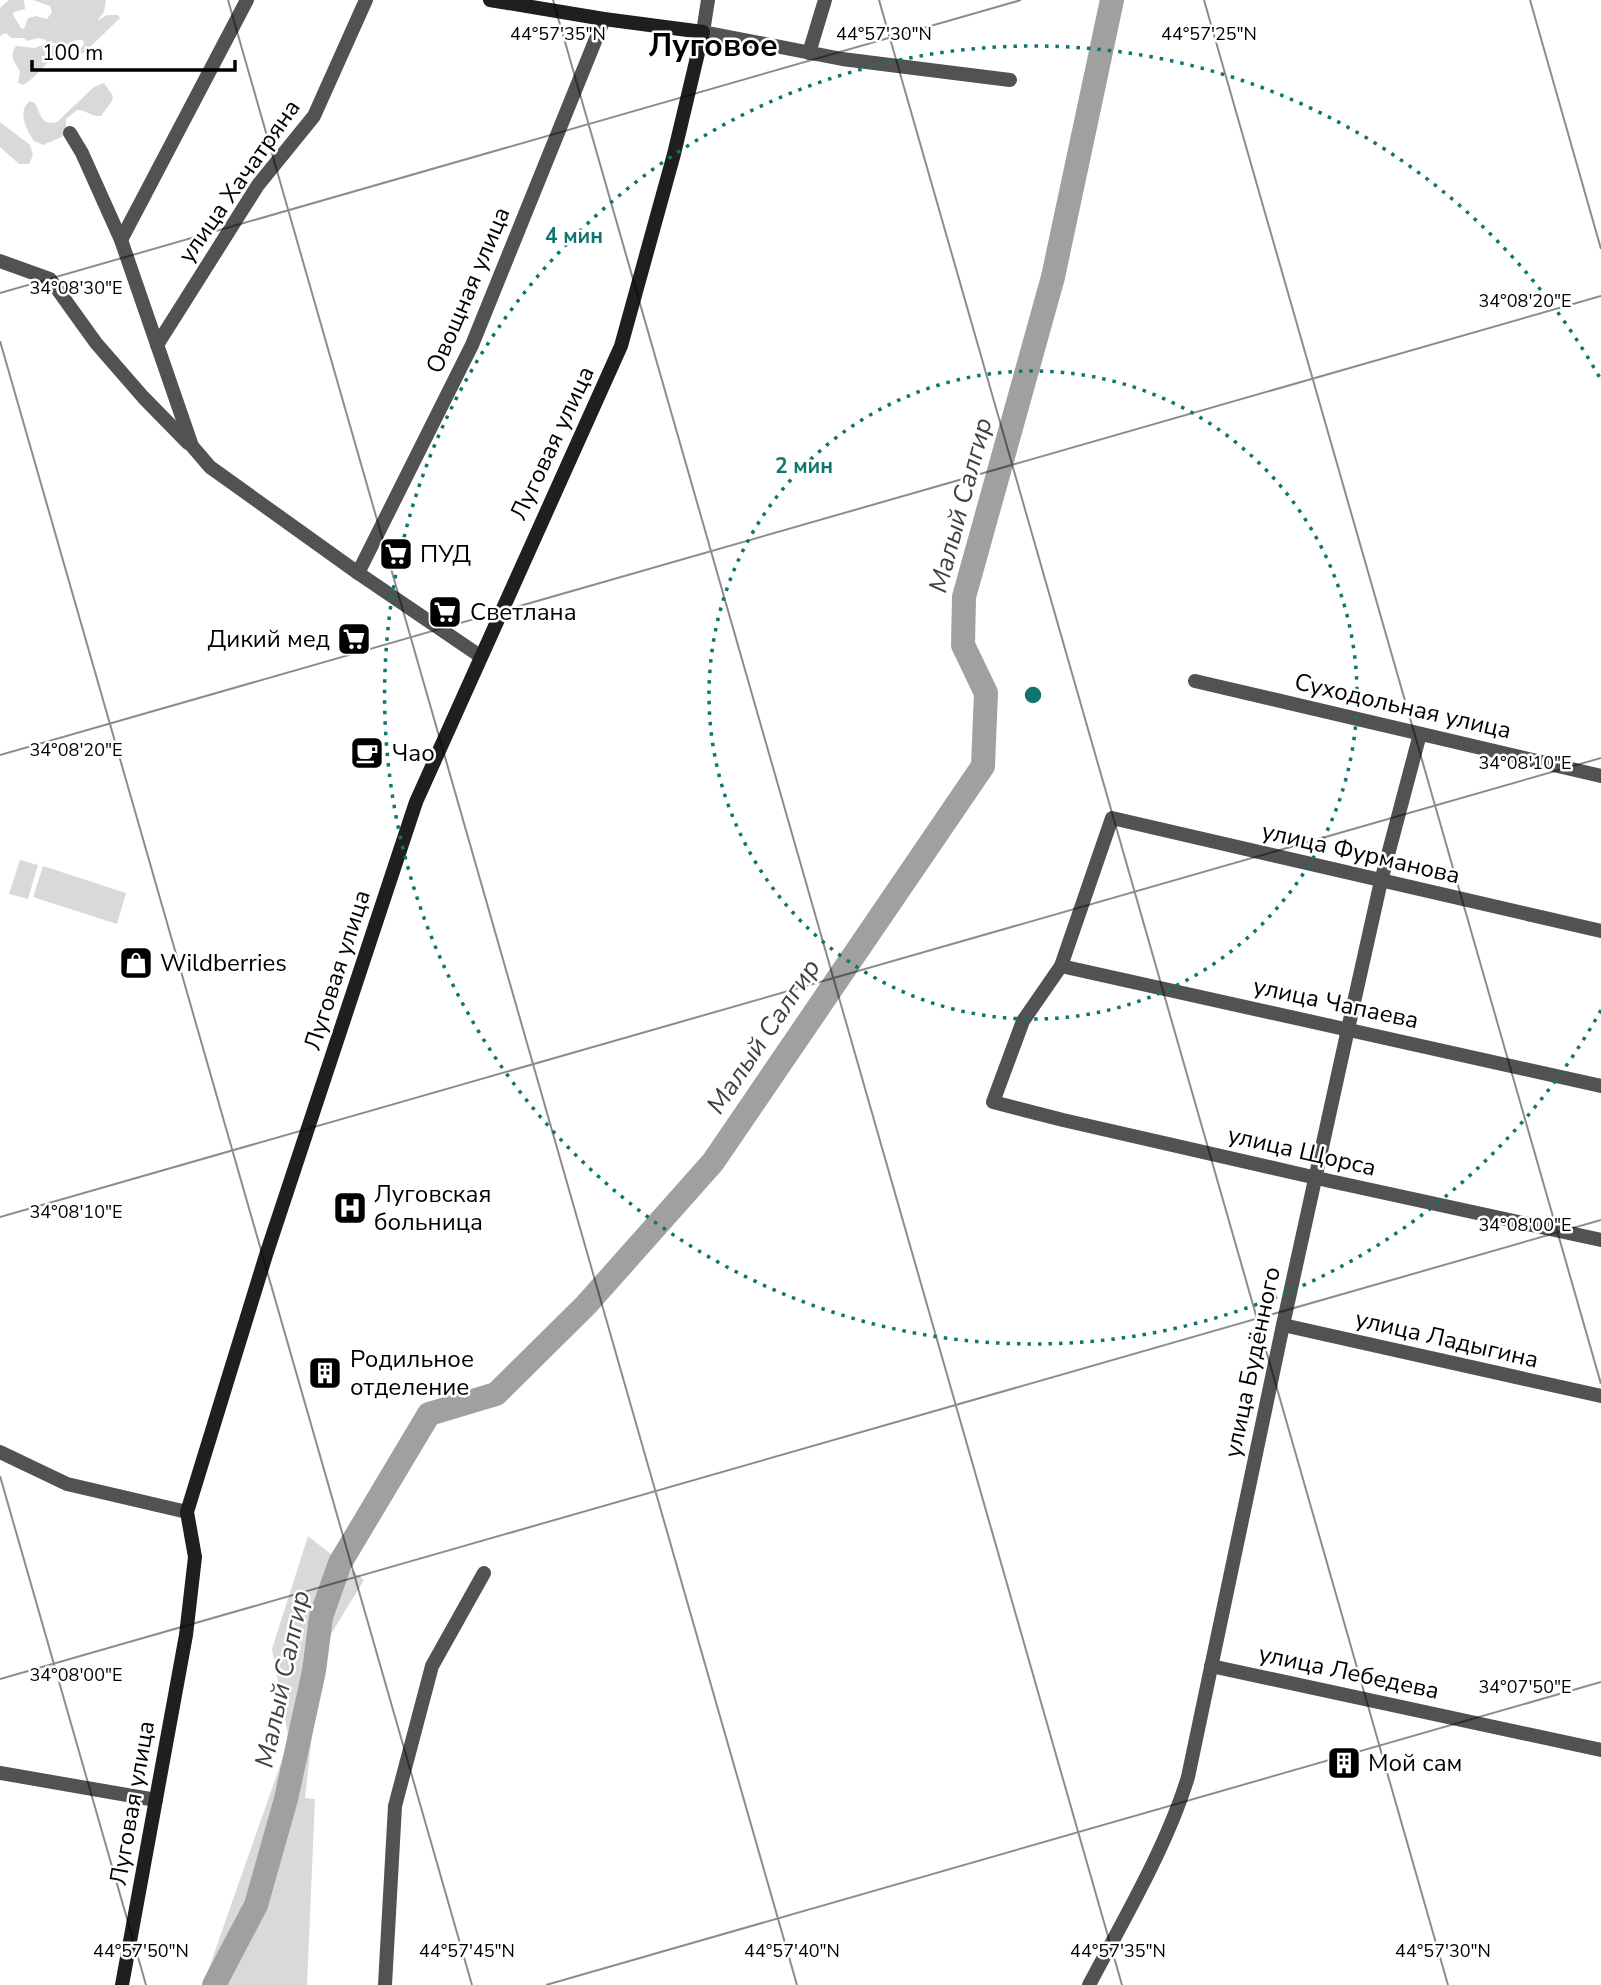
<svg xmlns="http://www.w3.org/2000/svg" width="1601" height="1985" viewBox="0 0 1601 1985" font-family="'Nunito Sans',sans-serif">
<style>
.green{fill:#d9d9d9}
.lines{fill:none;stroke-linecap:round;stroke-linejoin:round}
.river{stroke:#a0a0a0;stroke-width:24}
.minor{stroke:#525252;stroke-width:14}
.tertiary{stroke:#525252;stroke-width:14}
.secondary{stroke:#1f1f1f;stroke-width:14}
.ticks{fill:none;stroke:#000;stroke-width:2;stroke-opacity:0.45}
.ring{fill:none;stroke:#0f766e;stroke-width:3.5;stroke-dasharray:3.5 7}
.labels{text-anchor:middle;stroke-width:5;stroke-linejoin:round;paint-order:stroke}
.street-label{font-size:24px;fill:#000;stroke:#fff}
.poi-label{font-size:24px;fill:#000;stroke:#fff;text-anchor:start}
.water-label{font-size:26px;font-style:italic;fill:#414141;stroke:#fff}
.district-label{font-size:32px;font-weight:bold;fill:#000;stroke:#fff}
.ticks-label{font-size:18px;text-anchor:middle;fill:#000;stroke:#fff;stroke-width:5;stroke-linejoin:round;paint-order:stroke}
.centre{fill:#0f766e;stroke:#fff;stroke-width:3.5}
.ring-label{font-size:21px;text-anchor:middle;font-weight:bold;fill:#0f766e;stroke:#fff;stroke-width:5;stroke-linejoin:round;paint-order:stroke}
</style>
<rect width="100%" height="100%" fill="#fff"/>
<g class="green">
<path d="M9,0h15l1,9 -11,3 -1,3 8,13 3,1 4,-11 8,-2 11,3 5,-7 -2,-6 -17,-6h73l-2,12 -7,9 10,-6h11l2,3 -34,33 -6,4 -2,-2 6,-9 -1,-4c-22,-3 -41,36 -60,45l-5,-2 2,-11c-4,-9 -12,-15 -4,-26l19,2 11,-5v-3l-8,-2 -11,3 -3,-3h-13l-5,-5 -6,3v-28z"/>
<path d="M104,83l9,13 -1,5 -11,15c-10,1 -14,-6 -24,-6l-11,9v16l-23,10 -9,-4c-8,-12 -17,-30 -4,-40l5,2c6,12 6,23 22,19l37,-35z"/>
<polygon points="0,122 30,145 33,155 29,164 19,164 0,147"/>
<polygon points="20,860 38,865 28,899 9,894"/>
<polygon points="43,866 126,893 117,924 33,897"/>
<polygon points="308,1536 364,1580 317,1657 314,1717 305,1798 315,1799 307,1985 203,1985 289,1740 272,1649"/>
</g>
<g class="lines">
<polyline class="river" points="214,1985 256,1905 286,1799 314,1671 321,1617 340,1563 429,1414 496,1394 586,1305 713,1162 983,766 986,693 963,645 964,597 1053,277 1112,0"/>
<g class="minor">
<polyline points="708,0 703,32 842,59 1010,80"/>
<polyline points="809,53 825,0"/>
<polyline points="70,133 82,153 121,240 192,446 210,467 358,573 480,656"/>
<polyline points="121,240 247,0"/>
<polyline points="0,261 50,279 96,343 143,397 188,443"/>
<polyline points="157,345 258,185 314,116 366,0"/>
<polyline points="358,573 472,345 604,19"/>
<polyline points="1601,931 1112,818 1061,966 1023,1021 993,1102 1063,1120 1330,1181 1601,1240"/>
<polyline points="1061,966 1601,1086"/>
<polyline points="1348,1029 1381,881 1420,734"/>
<polyline points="1283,1325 1601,1396"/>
<polyline points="0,1452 67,1484 187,1512"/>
<polyline points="1211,1666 1601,1750"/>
<polyline points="0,1773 156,1800"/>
<polyline points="385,1985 395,1806 432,1666 484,1573"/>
</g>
<g class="tertiary">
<polyline points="1195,681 1601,776"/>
<path d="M1089,1985c34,-64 78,-139 99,-208l95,-452 65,-296"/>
</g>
<polyline class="secondary" points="122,1985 186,1635 195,1557 187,1512 266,1255 416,802 621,346 674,154 703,32 604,19 490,0"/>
</g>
<path class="ticks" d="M228,0l569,1985M553,0l569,1985M879,0l569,1985M1204,0l397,1384M1530,0l71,249M0,293l1021,-293M0,341l472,1644M0,755l1601,-459M0,1217l1601,-459M0,1476l146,509M0,1679l1601,-459M546,1985l1055,-303"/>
<g class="ring">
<circle cx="1033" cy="695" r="324"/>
<path d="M1601 1010A649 649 0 1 1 1601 380"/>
</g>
<defs>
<symbol id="supermarket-square" viewBox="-11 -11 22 22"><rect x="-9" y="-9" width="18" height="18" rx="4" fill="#000" stroke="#fff"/><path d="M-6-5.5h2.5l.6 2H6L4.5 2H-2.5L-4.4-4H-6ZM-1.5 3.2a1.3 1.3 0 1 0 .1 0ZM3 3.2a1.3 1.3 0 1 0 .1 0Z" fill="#fff"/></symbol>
<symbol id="cafe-square" viewBox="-11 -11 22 22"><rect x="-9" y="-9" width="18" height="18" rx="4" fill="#000" stroke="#fff"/><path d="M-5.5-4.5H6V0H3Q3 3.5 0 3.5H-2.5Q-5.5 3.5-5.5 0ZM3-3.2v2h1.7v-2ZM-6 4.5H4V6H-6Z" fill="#fff"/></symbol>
<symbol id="shop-square" viewBox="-11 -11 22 22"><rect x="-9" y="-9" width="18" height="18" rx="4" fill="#000" stroke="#fff"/><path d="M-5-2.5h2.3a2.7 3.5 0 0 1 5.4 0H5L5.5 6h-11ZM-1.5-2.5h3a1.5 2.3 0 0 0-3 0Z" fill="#fff"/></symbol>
<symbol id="hospital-square" viewBox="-11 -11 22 22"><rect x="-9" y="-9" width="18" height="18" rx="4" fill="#000" stroke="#fff"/><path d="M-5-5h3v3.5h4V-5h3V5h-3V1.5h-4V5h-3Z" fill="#fff"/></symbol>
<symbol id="building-square" viewBox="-11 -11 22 22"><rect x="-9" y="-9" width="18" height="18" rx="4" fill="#000" stroke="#fff"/><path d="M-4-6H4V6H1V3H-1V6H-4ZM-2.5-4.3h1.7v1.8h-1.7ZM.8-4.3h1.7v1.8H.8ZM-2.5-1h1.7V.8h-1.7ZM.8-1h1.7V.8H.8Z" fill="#fff"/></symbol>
</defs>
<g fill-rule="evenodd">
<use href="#supermarket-square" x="377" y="535" width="38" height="38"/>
<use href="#supermarket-square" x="426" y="593" width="38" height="38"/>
<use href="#supermarket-square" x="335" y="620" width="38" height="38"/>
<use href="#cafe-square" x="348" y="734" width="38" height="38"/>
<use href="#shop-square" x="117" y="944" width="38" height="38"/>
<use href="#hospital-square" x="331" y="1189" width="38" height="38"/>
<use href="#building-square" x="306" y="1354" width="38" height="38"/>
<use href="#building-square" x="1325" y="1744" width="38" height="38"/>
</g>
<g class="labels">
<g class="street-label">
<text transform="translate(239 181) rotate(-55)" y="8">улица Хачатряна</text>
<text transform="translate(468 290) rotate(-67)" y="8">Овощная улица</text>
<text transform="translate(552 443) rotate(-65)" y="8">Луговая улица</text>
<text transform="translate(1403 706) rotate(13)" y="8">Суходольная улица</text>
<text transform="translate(1361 853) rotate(13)" y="8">улица Фурманова</text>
<text transform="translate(337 970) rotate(-72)" y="8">Луговая улица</text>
<text transform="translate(1336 1003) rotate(12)" y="8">улица Чапаева</text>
<text transform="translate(1302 1151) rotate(13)" y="8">улица Щорса</text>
<text transform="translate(1447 1339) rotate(13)" y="8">улица Ладыгина</text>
<text transform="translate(1252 1362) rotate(-78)" y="8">улица Будённого</text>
<text transform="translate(1349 1672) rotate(12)" y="8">улица Лебедева</text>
<text transform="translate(132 1803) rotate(-80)" y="8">Луговая улица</text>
</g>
<g class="poi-label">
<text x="420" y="562">ПУД</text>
<text x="470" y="620">Светлана</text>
<text x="330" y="647" text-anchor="end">Дикий мед</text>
<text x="392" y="761">Чао</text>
<text x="160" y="971">Wildberries</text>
<text x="374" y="1202">Луговская<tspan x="374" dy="28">больница</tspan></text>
<text x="350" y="1367">Родильное<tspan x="350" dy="28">отделение</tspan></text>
<text x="1368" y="1771">Мой сам</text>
</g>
<g class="water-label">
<text transform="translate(960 505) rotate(-75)" y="9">Малый Салгир</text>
<text transform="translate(763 1036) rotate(-56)" y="9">Малый Салгир</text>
<text transform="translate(282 1679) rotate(-78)" y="9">Малый Салгир</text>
</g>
<g class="district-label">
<text x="713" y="56">Луговое</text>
</g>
</g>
<g class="ticks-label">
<text x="558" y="40">44°57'35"N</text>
<text x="884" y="40">44°57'30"N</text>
<text x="1209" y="40">44°57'25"N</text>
<text x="76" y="294">34°08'30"E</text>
<text x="1525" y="307">34°08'20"E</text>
<text x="76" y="756">34°08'20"E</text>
<text x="1525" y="769">34°08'10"E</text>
<text x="76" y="1218">34°08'10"E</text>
<text x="1525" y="1231">34°08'00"E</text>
<text x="76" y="1681">34°08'00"E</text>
<text x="1525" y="1693">34°07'50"E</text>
<text x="141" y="1957">44°57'50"N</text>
<text x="467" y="1957">44°57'45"N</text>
<text x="792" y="1957">44°57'40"N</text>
<text x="1118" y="1957">44°57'35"N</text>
<text x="1443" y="1957">44°57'30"N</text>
</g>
<circle cx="1033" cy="695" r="10" class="centre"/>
<g class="ring-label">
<text x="574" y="243">4 мин</text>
<text x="804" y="473">2 мин</text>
</g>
<path d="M32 60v10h203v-10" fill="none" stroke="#000000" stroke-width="3.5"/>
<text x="42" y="60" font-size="21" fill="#000000" stroke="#ffffff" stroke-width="5" paint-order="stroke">100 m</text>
</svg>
